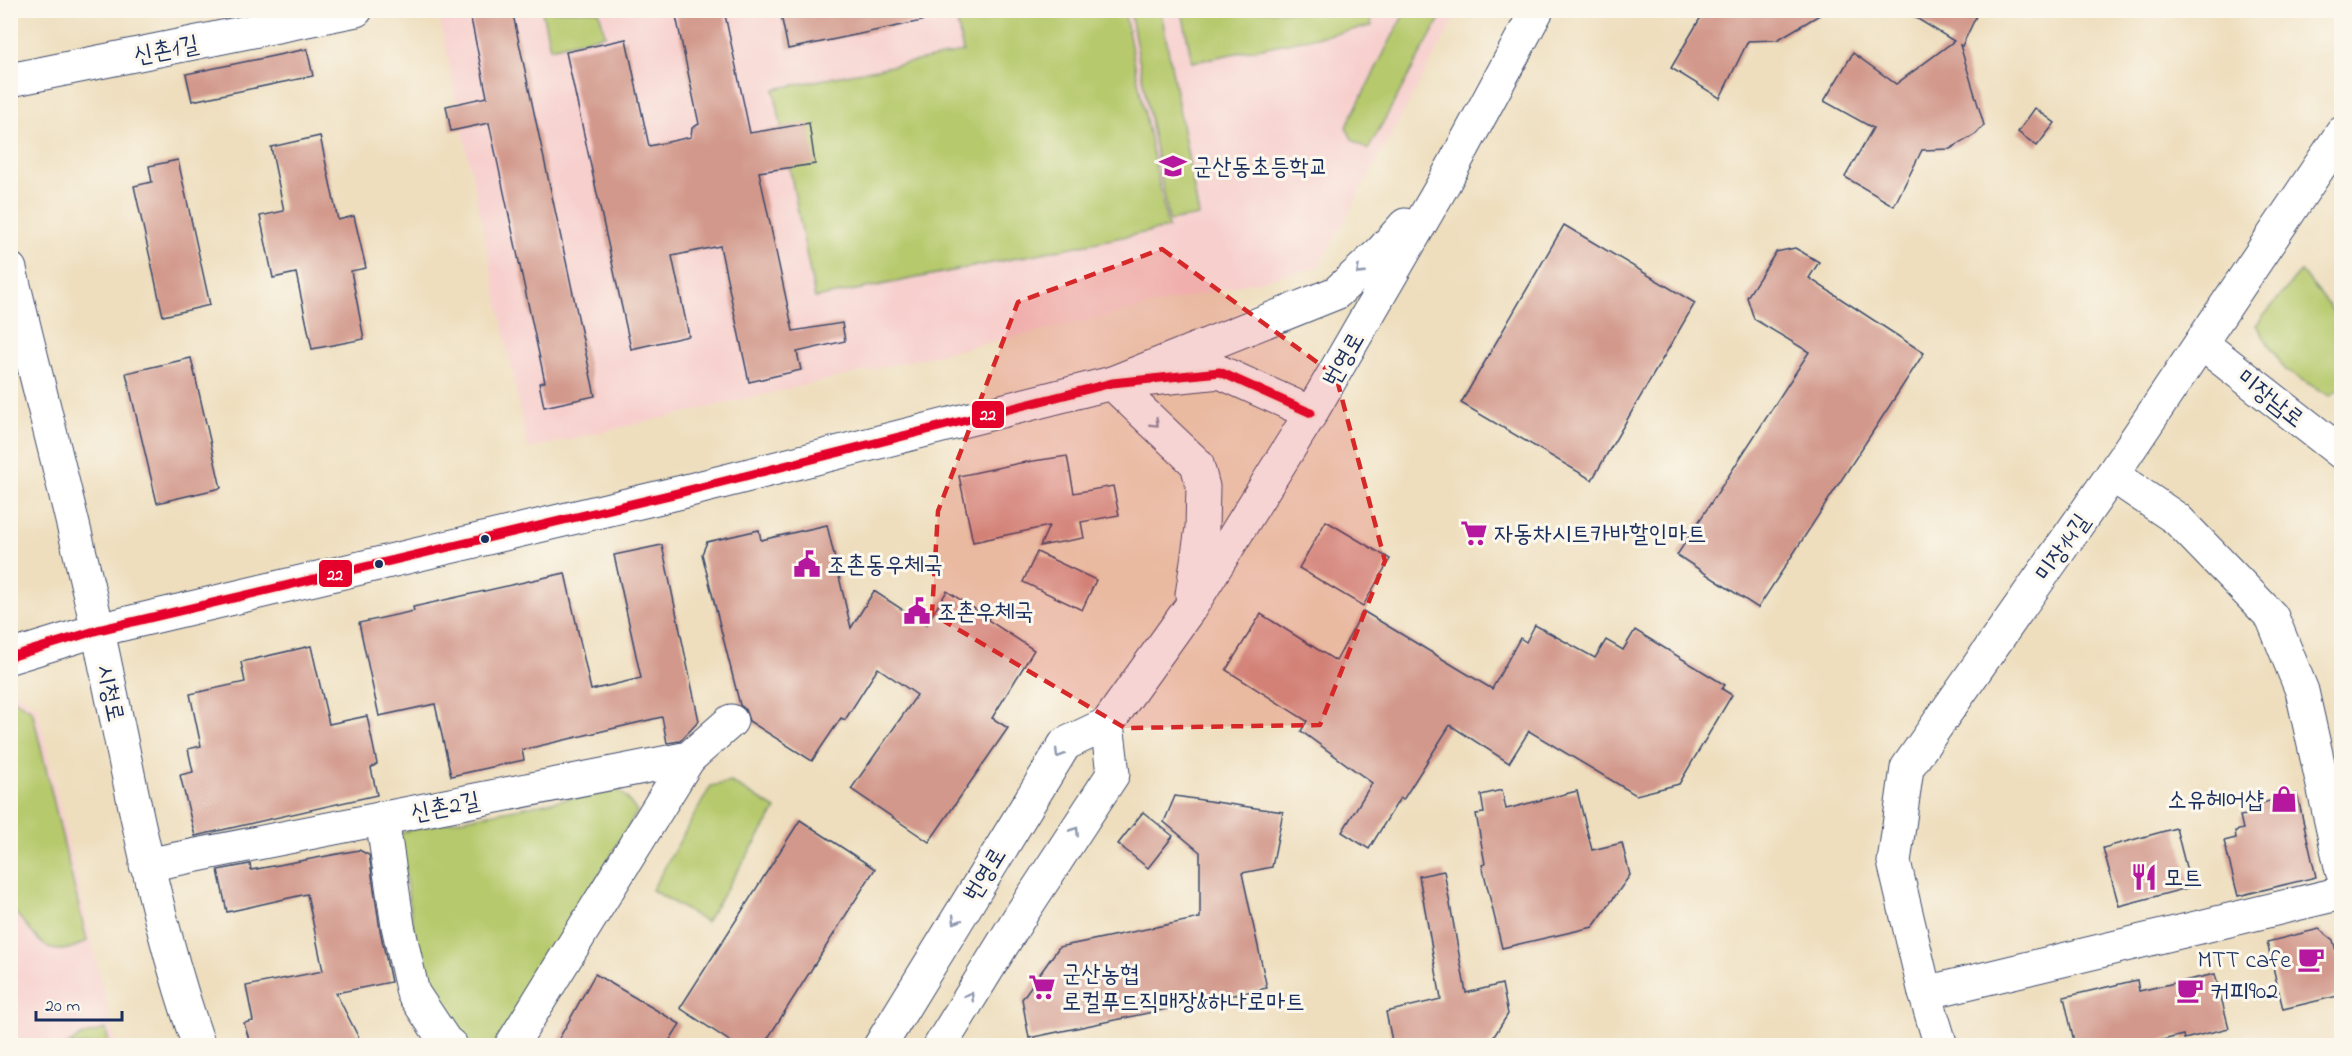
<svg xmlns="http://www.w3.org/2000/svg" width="2352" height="1056" viewBox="0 0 2352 1056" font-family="'Indie Flower','Poor Story',sans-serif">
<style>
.built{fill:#f7d0ce}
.green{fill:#b6c96c;stroke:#687c65;stroke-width:1.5}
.building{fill:#d2988b}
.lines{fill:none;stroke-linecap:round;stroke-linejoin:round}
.street-casing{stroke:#3b496c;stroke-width:35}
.secondary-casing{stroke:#3b496c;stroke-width:35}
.primary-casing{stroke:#3b496c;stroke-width:35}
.street{stroke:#fff;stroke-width:33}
.secondary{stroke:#fff;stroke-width:33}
.primary{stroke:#fff;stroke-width:33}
.bus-1-casing{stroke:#fbf7ec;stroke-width:14}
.bus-1{stroke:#e4002b;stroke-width:9}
.oneway{stroke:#8d97ae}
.marked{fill:#d62828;fill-opacity:0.2;stroke:#d62828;stroke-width:4.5;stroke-dasharray:12 8;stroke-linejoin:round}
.bus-dot{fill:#1b2f5e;stroke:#fbf7ec;stroke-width:2}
.labels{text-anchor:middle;stroke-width:6;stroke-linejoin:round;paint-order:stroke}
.street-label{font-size:24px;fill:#1b2f5e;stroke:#fbf7ec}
.poi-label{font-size:24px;fill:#1b2f5e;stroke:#fbf7ec;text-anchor:start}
.line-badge{stroke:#fbf7ec;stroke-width:2}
.badge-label{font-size:16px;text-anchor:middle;font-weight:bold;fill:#fff}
</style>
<rect width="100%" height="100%" fill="#fbf7ec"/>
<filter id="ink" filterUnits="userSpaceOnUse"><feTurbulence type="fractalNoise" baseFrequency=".0167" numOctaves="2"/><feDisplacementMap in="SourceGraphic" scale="12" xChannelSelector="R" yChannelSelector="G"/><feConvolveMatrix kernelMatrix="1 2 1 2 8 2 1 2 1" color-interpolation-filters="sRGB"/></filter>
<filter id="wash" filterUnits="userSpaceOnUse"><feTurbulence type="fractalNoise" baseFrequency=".008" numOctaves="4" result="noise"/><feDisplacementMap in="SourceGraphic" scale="24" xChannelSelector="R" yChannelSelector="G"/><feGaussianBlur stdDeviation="1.35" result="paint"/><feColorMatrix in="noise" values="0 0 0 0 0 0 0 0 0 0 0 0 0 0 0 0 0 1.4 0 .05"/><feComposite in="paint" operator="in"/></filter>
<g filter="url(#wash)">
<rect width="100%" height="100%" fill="#eedebe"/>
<g class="built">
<polygon points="456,10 1459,11 1319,267 528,449 439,15"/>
<polygon points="10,689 37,707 116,1045 11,1045"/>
</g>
<g class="green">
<polygon points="1406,10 1444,11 1368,150 1352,139 1346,127"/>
<polygon points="542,11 599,11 605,35 550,48"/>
<polygon points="955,11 1124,11 1168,228 815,298 774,89 963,52"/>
<polygon points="1130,11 1161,11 1199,216 1169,221"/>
<polygon points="1182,11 1369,11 1372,26 1192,62"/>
<polygon points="2301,271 2329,305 2341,327 2341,387 2330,396 2286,371 2256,325"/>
<path d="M11,698l21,12 55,231c-45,25 -48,-7 -76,-32z"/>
<polygon points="731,782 776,809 706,922 652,890 711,786"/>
<polygon points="617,789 627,798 637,812 498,1045 468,1045 454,1032 423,992 399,834 413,829"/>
<polygon points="106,1029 109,1045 68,1045 81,1036"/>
</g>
<g id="blocks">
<g class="building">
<polygon points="487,10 512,10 595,396 544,407 539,383 545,382 489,123 451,131 446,106 487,97 470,14"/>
<polygon points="700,10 724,10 750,133 809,123 815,164 759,172 793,331 842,323 845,341 797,352 801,370 749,382 720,246 672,256 689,336 631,349 566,52 626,39 649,146 691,137 692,128 699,124 676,16"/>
<polygon points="780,10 921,10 922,21 788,49"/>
<polygon points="1705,10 1828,10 1777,40 1748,41 1720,98 1671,68"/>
<polygon points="1903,10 1979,10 1962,46 1960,45 1984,125 1976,134 1950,149 1922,150 1894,206 1845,177 1873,128 1824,101 1853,53 1896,84 1954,41"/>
<polygon points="307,49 313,76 192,101 186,74"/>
<polygon points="2035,108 2055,123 2037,146 2018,132"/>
<polygon points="320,136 338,220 354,216 366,268 351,271 364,339 312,349 296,273 273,278 260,216 284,211 271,147"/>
<polygon points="178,160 210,305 163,316 134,186 152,182 149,166"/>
<polygon points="1564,225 1695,303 1592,480 1461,403"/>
<polygon points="1795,248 1819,262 1809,278 1924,353 1758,608 1677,555 1809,352 1754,319 1747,297 1776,252"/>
<polygon points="191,358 221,488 157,503 126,373"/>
<polygon points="1067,456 1074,493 1113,486 1119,515 1081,522 1084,538 1040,546 1049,526 973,542 959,476 1020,463"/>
<polygon points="1326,521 1390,559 1363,606 1299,568"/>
<polygon points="827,525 851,628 874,591 926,625 947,591 989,618 988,620 1034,650 992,718 1008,728 929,842 851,789 917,695 878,668 845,720 841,718 812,761 749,721 745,709 740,705 702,554 707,542 759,530 761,540"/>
<polygon points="662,545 699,721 680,741 667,743 662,717 522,750 524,760 451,776 435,704 379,716 359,623 414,611 413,607 565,573 591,690 641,678 614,555"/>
<polygon points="1037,552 1096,580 1082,610 1023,582"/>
<polygon points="1363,611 1492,689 1520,638 1526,642 1535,625 1595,658 1606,640 1623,650 1635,630 1725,685 1722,689 1732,695 1679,784 1636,795 1529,731 1509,763 1450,725 1403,800 1400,798 1369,849 1342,832 1372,783 1301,731 1307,721 1226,670 1261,614 1336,661"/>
<polygon points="311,646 329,724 367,716 377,764 371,768 377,795 195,836 180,775 193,772 188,749 201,746 190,694 245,682 241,662"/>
<polygon points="1502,790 1506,809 1577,791 1592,850 1622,843 1630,875 1593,927 1502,948 1482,865 1485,864 1476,814 1484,813 1481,795"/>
<polygon points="2297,794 2316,877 2238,896 2224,841 2236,838 2235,831 2243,829 2240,816 2257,813 2254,805"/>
<polygon points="1175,796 1283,812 1272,867 1242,873 1267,988 1029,1038 1022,999 1059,947 1200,918 1200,852 1164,822"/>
<polygon points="1143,812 1173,836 1148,868 1118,844"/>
<polygon points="800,820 875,869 763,1046 737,1046 680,1008"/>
<polygon points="2176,828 2191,887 2119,906 2103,848"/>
<polygon points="359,850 369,855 380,930 391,982 336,993 363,1046 251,1046 244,1023 253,1021 246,986 323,971 307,894 227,912 218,870 250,864 251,870"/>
<polygon points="1444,871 1466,993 1502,984 1508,1014 1488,1046 1393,1046 1386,1012 1441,999 1419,876"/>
<polygon points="2319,929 2333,940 2342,974 2342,995 2283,1009 2267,942"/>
<polygon points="595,974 680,1024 666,1046 555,1046"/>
<polygon points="2215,974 2229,1028 2184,1039 2183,1035 2138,1046 2075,1046 2064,997 2137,980 2139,991"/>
</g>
</g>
</g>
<g filter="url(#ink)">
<use href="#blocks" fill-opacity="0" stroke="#3b496c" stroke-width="1.5"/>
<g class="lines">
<defs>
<g id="street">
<polyline points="10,80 356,10"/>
<polyline points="2112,475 2177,519 2272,617 2302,691 2342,871"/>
<polyline points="382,818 398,926 413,993 445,1041 451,1046"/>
<polyline points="146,865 689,758 731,721"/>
<polyline points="1925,993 2342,893"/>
<polyline points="511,1046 689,758"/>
<polyline points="1941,1046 1925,993 1894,862 1907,768 2112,475 2342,133"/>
</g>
<g id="secondary">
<path d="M10,269c29,121 61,241 88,362 31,141 53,278 101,415"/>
<polyline points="2201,343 2342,453"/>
<polyline points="10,657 98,630 682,492 1112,383 1220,372 1311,413"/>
</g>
<g id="primary">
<polyline points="1192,595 1202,528 1203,487 1197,464 1112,383 1336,293 1381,252 1405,225"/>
<polyline points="880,1046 1065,744 1107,724 1190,608 1311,413 1444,183 1537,10"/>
<polyline points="940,1046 1022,913 1113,774 1107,724"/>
</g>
</defs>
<use href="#street" class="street-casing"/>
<use href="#secondary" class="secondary-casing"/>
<use href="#primary" class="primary-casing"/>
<use href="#street" class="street"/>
<use href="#secondary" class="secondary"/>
<use href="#primary" class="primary"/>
<defs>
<polyline id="bus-1" points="10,657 98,630 682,492 1112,383 1220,372 1311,413"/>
</defs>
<use href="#bus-1" class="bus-1-casing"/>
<use href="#bus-1" class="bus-1"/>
</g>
<defs><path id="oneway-chevron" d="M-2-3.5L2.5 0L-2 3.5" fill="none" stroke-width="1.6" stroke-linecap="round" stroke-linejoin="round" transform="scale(1.5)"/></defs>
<g class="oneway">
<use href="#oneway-chevron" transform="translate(1360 271) rotate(137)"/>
<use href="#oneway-chevron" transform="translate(1155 423) rotate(44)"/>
<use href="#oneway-chevron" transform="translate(1059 754) rotate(122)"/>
<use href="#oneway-chevron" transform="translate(1075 831) rotate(-57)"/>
<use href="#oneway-chevron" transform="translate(956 920) rotate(121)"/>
<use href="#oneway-chevron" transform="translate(970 996) rotate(-58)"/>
</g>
</g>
<path class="marked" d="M1162,249l174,127 49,185 -65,164 -195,3 -193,-114 6,-103 80,-209z"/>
<defs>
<symbol id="school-bare" viewBox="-9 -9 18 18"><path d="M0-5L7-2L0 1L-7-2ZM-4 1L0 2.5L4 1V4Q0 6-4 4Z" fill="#b5179e" stroke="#fbf7ec" stroke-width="2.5" paint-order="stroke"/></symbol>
<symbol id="supermarket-bare" viewBox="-9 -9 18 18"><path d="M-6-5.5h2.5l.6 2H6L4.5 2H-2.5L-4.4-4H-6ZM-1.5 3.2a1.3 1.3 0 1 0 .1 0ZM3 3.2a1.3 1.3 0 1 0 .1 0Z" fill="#b5179e" stroke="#fbf7ec" stroke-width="2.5" paint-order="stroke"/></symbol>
<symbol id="civic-bare" viewBox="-9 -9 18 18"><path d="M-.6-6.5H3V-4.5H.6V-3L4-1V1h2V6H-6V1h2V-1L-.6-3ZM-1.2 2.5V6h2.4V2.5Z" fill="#b5179e" stroke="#fbf7ec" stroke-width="2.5" paint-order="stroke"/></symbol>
<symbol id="shop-bare" viewBox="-9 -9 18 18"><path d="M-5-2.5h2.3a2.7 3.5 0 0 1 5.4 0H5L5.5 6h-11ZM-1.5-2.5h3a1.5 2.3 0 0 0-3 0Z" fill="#b5179e" stroke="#fbf7ec" stroke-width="2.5" paint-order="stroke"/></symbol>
<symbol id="restaurant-bare" viewBox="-9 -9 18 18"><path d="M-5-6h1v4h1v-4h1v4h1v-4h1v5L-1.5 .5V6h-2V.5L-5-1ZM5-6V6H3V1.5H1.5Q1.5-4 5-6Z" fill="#b5179e" stroke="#fbf7ec" stroke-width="2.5" paint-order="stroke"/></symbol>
<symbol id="cafe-bare" viewBox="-9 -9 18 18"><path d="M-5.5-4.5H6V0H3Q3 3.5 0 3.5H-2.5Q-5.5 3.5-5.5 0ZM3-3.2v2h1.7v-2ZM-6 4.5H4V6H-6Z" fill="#b5179e" stroke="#fbf7ec" stroke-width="2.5" paint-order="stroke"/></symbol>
</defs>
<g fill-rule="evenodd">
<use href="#school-bare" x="1154" y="147" width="38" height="38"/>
<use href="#supermarket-bare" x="1455" y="514" width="38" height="38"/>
<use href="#civic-bare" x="788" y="545" width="38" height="38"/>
<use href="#civic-bare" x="898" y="592" width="38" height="38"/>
<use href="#shop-bare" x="2265" y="780" width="38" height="38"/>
<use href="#restaurant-bare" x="2125" y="858" width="38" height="38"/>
<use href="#cafe-bare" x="2292" y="940" width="38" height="38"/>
<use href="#supermarket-bare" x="1023" y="968" width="38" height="38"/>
<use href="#cafe-bare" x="2171" y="971" width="38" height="38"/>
</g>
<g class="bus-dot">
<circle cx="485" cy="539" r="5"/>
<circle cx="379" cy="564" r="5"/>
</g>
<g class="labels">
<g class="street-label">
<text transform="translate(166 49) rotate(-11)" y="8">신촌1길</text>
<text transform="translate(1343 359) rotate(-60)" y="8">번영로</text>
<text transform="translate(2271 398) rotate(38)" y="8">미장남로</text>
<text transform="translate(2062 547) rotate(-55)" y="8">미장14길</text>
<text transform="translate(111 693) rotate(78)" y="8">시청로</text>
<text transform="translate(445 806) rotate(-11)" y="8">신촌2길</text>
<text transform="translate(984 874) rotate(-58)" y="8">번영로</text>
</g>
<g class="poi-label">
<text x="1193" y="174">군산동초등학교</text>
<text x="1494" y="541">자동차시트카바할인마트</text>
<text x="827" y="572">조촌동우체국</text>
<text x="937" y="619">조촌우체국</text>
<text x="2264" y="807" text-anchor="end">소유헤어샵</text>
<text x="2164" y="885">모트</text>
<text x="2291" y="967" text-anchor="end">MTT cafe</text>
<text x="1062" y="981">군산농협<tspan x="1062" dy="28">로컬푸드직매장&amp;하나로마트</tspan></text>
<text x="2210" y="998">커피902</text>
</g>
</g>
<g class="line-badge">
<rect x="971" y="400" width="34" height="29" rx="6" fill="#e4002b"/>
<rect x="318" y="559" width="35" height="29" rx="6" fill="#e4002b"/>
</g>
<g class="badge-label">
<text x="988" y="420">22</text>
<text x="335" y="580">22</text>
</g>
<rect width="2352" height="1056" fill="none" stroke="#fbf7ec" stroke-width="36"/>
<path d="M36 1011v9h86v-9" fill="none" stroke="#1b2f5e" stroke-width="3"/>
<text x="45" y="1011" font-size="18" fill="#1b2f5e" stroke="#fbf7ec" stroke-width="4.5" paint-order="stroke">20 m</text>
</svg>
